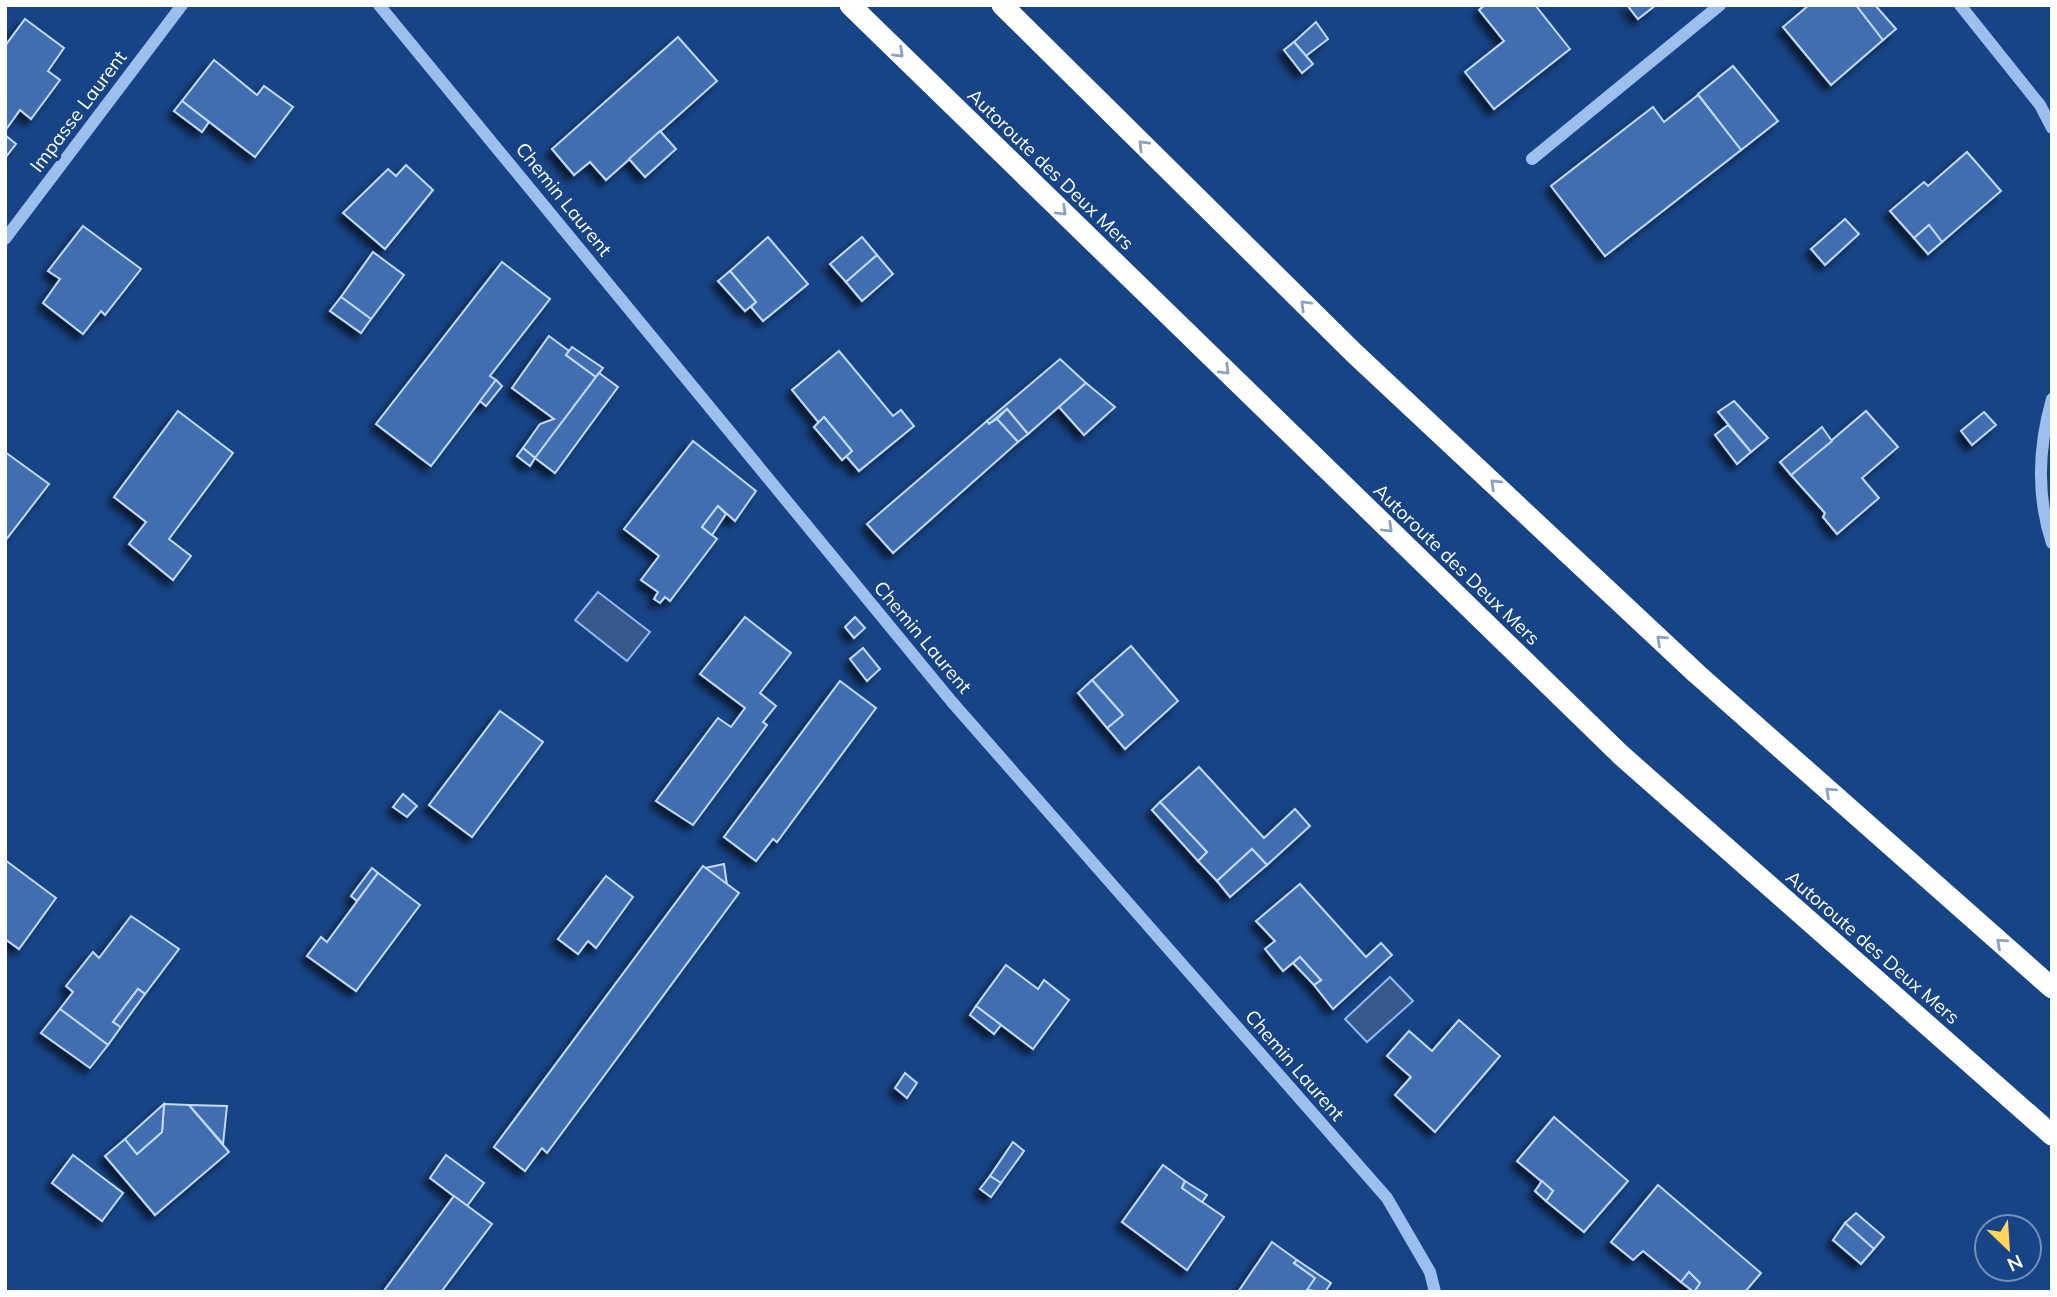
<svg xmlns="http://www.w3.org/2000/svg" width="2057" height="1297" viewBox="0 0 2057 1297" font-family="Mulish,sans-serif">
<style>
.water{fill:#37588a;stroke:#8fb9f0;stroke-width:2}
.building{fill:#3f6eb0;stroke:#c2dafa;stroke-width:2;filter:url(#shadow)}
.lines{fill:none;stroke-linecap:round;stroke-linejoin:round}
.minor{stroke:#9dbfed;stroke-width:12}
.highway{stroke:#fff;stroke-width:21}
.oneway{stroke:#8ba2c2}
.labels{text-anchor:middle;stroke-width:7;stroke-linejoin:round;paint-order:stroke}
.street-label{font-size:19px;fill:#fff;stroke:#174486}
</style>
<defs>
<filter id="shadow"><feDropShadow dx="-6" dy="6" stdDeviation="3.5" flood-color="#0009"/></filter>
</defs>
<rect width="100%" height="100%" fill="#174486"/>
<g class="water">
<polygon points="598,592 650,632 627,661 575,620"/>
<polygon points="1390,977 1413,1001 1367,1042 1345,1019"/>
</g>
<g class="building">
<polygon points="1485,5 1535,5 1570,49 1494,109 1465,72 1504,41 1479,10"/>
<polygon points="1627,5 1656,5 1638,19"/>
<polygon points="1809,5 1856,5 1883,40 1831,85 1783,27"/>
<polygon points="1856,5 1875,5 1896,29 1883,40"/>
<polygon points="25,19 64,48 48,71 60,80 31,119 20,110 5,131 5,46"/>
<polygon points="1316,22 1328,39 1306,56 1294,42"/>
<polygon points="678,37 717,81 606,180 590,162 574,175 552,149"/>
<polygon points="1294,42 1313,64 1302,73 1284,50"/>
<polygon points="214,60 257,95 264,86 293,107 255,157 182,101"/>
<polygon points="1733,66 1778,121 1741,150 1698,94"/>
<polygon points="1698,95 1741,150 1605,256 1551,186 1653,107 1664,122"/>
<polygon points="182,101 209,122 202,132 174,111"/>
<polygon points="660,131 676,149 645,177 629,159"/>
<polygon points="5,135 16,144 5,158"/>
<polygon points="1967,152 2001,191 1942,242 1929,225 1914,238 1890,211 1924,182 1928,186"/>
<polygon points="406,165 433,190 385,249 343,213 388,169 396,176"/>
<polygon points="1845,219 1859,234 1825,265 1811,249"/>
<polygon points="1929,225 1942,242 1928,254 1914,238"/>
<polygon points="83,226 141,269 105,315 101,311 83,334 43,303 60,279 48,271"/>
<polygon points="768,237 808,284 763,321 751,307 756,302 730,271"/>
<polygon points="862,237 877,255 846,282 830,264"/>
<polygon points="373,252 404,275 371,319 341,297"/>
<polygon points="877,255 893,274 862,301 846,282"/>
<polygon points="502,262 550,299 490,376 496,380 431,466 376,424"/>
<polygon points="730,271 756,302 745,311 718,281"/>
<polygon points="341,297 371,319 361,333 330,311"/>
<polygon points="549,336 569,351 566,355 596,377 535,458 523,448 540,424 554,419 512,388"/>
<polygon points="572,347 603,368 596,377 566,355"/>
<polygon points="839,351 893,416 901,410 914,426 859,471 846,456 852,451 824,417 819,423 792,390"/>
<polygon points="1060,359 1086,383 1028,434 1007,409 989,424 987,421"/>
<polygon points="599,373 618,387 555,473 535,458"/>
<polygon points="496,380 502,386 486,406 480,401"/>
<polygon points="1086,383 1115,407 1084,435 1059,407"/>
<polygon points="1734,401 1768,438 1751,452 1718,412"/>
<polygon points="1007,409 1028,434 1018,442 997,419"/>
<polygon points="178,411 233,453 169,539 191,556 173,580 129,544 146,522 114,497"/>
<polygon points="1866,411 1898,447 1862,478 1879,498 1837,534 1823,517 1825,513 1791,475"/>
<polygon points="1984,412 1996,425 1972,445 1961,431"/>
<polygon points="824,417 852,451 842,460 814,427"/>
<polygon points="997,419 1018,442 893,553 867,524 987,421 989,424"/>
<polygon points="1728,425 1751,452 1737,464 1715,435"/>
<polygon points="1822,427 1832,441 1791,475 1780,462"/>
<polygon points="693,441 756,491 735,521 718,506 702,527 717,539 670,601 665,597 660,603 654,599 658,592 641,580 659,556 624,529"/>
<polygon points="523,448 535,458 530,466 517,456"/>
<polygon points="5,452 49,484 5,541"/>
<polygon points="718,506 726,514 712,535 702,527"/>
<polygon points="745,617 791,653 760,693 776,706 763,722 767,725 693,825 656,801 718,718 731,727 745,708 700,674"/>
<polygon points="855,617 865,628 854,638 845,627"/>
<polygon points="1131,646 1178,701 1125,749 1107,728 1123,715 1092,680"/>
<polygon points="863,648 880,669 867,681 850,659"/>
<polygon points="1092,680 1123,715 1107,728 1078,693"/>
<polygon points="840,681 876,708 777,842 773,839 756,861 724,837"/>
<polygon points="500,711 543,742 472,837 429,805"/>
<polygon points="1199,767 1264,838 1295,809 1310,826 1267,865 1252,849 1217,881 1198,861 1207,852 1160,802"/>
<polygon points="403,794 417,806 407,817 393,807"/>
<polygon points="1160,802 1207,852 1198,861 1152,810"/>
<polygon points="1252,849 1267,865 1230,897 1217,881"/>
<polygon points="5,860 56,898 19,949 5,939"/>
<polygon points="724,864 727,885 705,868"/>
<polygon points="703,866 739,893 547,1153 542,1148 525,1171 494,1147"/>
<polygon points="372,868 378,873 357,901 351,896"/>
<polygon points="378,873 420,905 356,991 307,956 321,937 327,942"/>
<polygon points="606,876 633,897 596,948 588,941 578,954 558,939"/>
<polygon points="1300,884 1366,957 1381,943 1392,955 1333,1009 1314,985 1321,980 1300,957 1283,971 1265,949 1275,941 1256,921"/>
<polygon points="131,916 179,949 145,994 138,989 113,1022 121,1027 108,1045 60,1009 73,992 66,986 93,952 99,958"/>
<polygon points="1300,957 1321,980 1314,985 1293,963"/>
<polygon points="1006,965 1038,989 1044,980 1069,1000 1033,1049 976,1006"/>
<polygon points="138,989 145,994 121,1027 113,1022"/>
<polygon points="976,1006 1001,1025 994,1034 970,1015"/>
<polygon points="60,1009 108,1045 90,1068 41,1033"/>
<polygon points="1459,1020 1500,1056 1435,1132 1395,1095 1411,1077 1387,1056 1409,1031 1432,1051"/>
<polygon points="905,1073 917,1083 907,1098 895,1088"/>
<polygon points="164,1104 189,1105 229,1152 155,1215 105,1156 125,1139 137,1154 162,1132"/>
<polygon points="164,1104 162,1132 137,1154 125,1139"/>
<polygon points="189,1105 227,1106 223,1144"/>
<polygon points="1554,1117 1628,1181 1584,1232 1546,1201 1553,1191 1517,1161"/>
<polygon points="1013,1142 1024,1151 1001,1183 990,1176"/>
<polygon points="73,1155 123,1193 102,1221 52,1183"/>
<polygon points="446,1155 484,1183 467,1206 430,1178"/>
<polygon points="1163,1165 1185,1181 1182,1188 1224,1217 1187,1270 1122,1222"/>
<polygon points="990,1176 1001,1183 991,1197 980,1189"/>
<polygon points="1185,1181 1207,1195 1202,1202 1182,1188"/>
<polygon points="1542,1181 1553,1191 1546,1201 1535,1191"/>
<polygon points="1658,1185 1761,1273 1745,1292 1694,1292 1700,1283 1689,1272 1681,1282 1643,1251 1633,1260 1611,1242"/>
<polygon points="454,1196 492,1224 441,1292 383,1292"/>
<polygon points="1856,1213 1884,1237 1874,1249 1845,1223"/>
<polygon points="1845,1223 1874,1249 1861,1264 1833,1240"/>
<polygon points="1272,1242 1297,1260 1294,1263 1315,1278 1309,1292 1238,1292"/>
<polygon points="1297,1260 1331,1283 1325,1292 1307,1290 1315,1278 1294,1263"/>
<polygon points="1689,1272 1700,1283 1694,1292 1681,1282"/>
</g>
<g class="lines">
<g class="minor">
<polyline points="379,5 952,702 1387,1198 1430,1272 1435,1292"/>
<polyline points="1960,5 2040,105 2052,128"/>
<polyline points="1532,159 1720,5"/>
<polyline points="5,239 182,5"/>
<path d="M2052,399c-14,49 -16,96 0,144"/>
</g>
<g class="highway">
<polyline points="850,5 1621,755 2052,1135"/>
<polyline points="1002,5 1354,353 1697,674 2052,988"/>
</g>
</g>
<defs><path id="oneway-chevron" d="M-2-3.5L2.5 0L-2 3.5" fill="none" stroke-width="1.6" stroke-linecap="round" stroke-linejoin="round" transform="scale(1.75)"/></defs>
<g class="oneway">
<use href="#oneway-chevron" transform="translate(899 53) rotate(44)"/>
<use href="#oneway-chevron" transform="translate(1143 145) rotate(-135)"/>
<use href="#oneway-chevron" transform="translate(1062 211) rotate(44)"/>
<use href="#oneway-chevron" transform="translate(1305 305) rotate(-135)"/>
<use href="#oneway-chevron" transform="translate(1225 370) rotate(44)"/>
<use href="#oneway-chevron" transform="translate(1495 484) rotate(-137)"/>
<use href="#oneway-chevron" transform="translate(1388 528) rotate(44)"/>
<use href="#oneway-chevron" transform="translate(1661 640) rotate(-137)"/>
<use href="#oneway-chevron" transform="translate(1830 792) rotate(-138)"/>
<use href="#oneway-chevron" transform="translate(2001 943) rotate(-138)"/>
</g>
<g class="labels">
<g class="street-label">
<text transform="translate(78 111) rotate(-53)" y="7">Impasse Laurent</text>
<text transform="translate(1051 169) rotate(44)" y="7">Autoroute des Deux Mers</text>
<text transform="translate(564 199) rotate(51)" y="7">Chemin Laurent</text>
<text transform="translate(1457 564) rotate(44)" y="7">Autoroute des Deux Mers</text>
<text transform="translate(923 637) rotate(50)" y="7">Chemin Laurent</text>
<text transform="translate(1873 947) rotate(41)" y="7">Autoroute des Deux Mers</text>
<text transform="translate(1295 1065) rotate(49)" y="7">Chemin Laurent</text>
</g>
</g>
<rect width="2057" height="1297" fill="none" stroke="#ffffff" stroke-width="14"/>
<g transform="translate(2008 1248) rotate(155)"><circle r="33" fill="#174486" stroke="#748fb6" stroke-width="2"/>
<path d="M0-5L12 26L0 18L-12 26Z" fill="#ffd459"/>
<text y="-10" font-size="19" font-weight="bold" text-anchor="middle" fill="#ffffff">N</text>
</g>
</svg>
